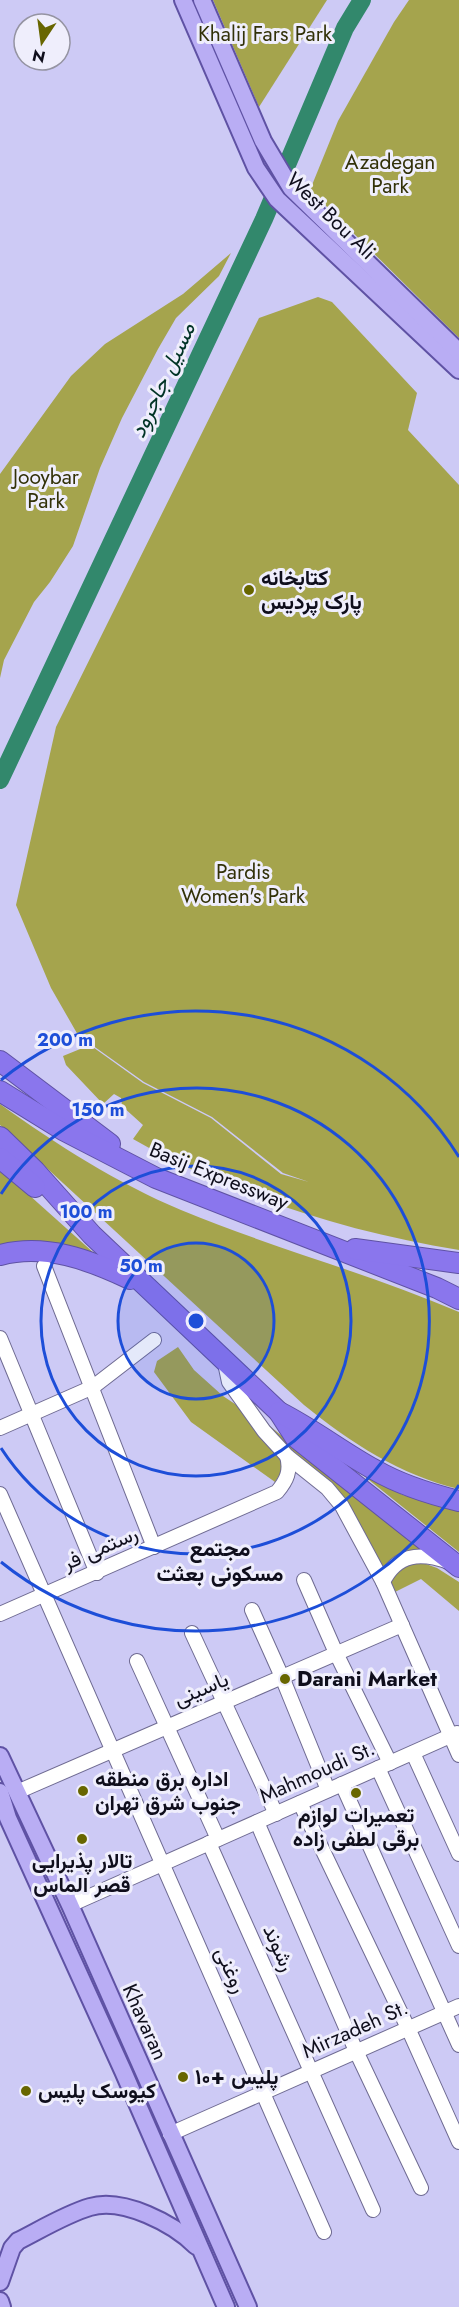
<svg xmlns="http://www.w3.org/2000/svg" width="459" height="2307" viewBox="0 0 459 2307" font-family="Jost,Vazirmatn,sans-serif">
<style>
.green{fill:#a5a44d}
.lines{fill:none;stroke-linecap:round;stroke-linejoin:round}
.river{stroke:#32886c;stroke-width:18}
.minor-casing{stroke:#6f6b92;stroke-width:16}
.major-casing{stroke:#5f52a4;stroke-width:20}
.highway-casing{stroke:#5f52a4;stroke-width:22}
.minor{stroke:#fff;stroke-width:14}
.major{stroke:#b9adf4;stroke-width:16}
.highway{stroke:#8a76ed;stroke-width:20}
.ring{fill:none;stroke:#1d4ed8;stroke-width:3}
.poi-dot{fill:#686600;stroke:#efeefc;stroke-width:2}
.labels{text-anchor:middle;stroke-width:6;stroke-linejoin:round;paint-order:stroke}
.park-label{font-size:21px;fill:#323108;stroke:#efeefc}
.street-label{font-size:21px;fill:#0f0e1c;stroke:#efeefc}
.poi-label{font-size:21px;font-weight:bold;fill:#0f0e1c;stroke:#efeefc;text-anchor:start}
.water-label{font-size:22px;font-style:italic;fill:#003325;stroke:#efeefc}
.neighbourhood-label{font-size:22px;font-weight:bold;fill:#0f0e1c;stroke:#efeefc}
.centre{fill:#1d4ed8;stroke:#efeefc;stroke-width:3}
.ring-label{font-size:18px;text-anchor:middle;font-weight:bold;fill:#1d4ed8;stroke:#efeefc;stroke-width:6;stroke-linejoin:round;paint-order:stroke}
</style>
<rect width="100%" height="100%" fill="#cdcaf5"/>
<g class="green">
<polygon points="213,0 327,0 259,107"/>
<polygon points="409,0 459,0 459,338 310,190 338,121 394,22"/>
<polygon points="231,253 219,276 176,318 158,349 122,418 100,468 73,546 50,582 34,602 4,660 0,678 0,474 71,376 105,344 183,294"/>
<path d="M318,297l14,5 85,91 -9,37 51,55v765c-113,-18 -226,-54 -326,-111l10,-14 -21,-19 -1,-8 -7,-4 -11,10 -37,-39 -3,-9 27,-11 53,38 68,35 70,56 28,8 -26,-9 -71,-56 -68,-35 -66,-47 -27,-47 -35,-83 40,-178 203,-409z"/>
<path d="M0,1104c57,41 117,79 181,106 91,38 187,63 278,102v177c-59,-14 -108,-46 -155,-84l-304,-280z"/>
<polygon points="0,1169 104,1262 0,1249"/>
<polygon points="178,1347 194,1370 223,1396 238,1406 261,1438 281,1456 285,1466 275,1482 191,1422 154,1372 157,1361"/>
<path d="M258,1416l104,87 65,50c-22,1 -31,-1 -46,19l-33,-64 -29,-35 -39,-33z"/>
<polygon points="339,1456 379,1484 403,1495 459,1511 459,1552"/>
<path d="M415,1560l22,8 22,14v29l-38,-32 -28,14c-9,-19 8,-25 22,-33z"/>
</g>
<g class="lines">
<polyline class="river" points="0,780 264,219 345,28 362,0"/>
<defs>
<g id="minor">
<polyline points="44,1266 154,1547"/>
<polyline points="0,1338 97,1573"/>
<polyline points="225,1363 229,1382 264,1431 287,1456 327,1488 342,1506 383,1582 459,1755"/>
<polyline points="0,1428 93,1387 154,1340"/>
<polyline points="0,1494 324,2232"/>
<polyline points="304,1580 336,1653 390,1763"/>
<path d="M383,1582c14,-29 38,-30 66,-20"/>
<polyline points="252,1610 282,1677 328,1790"/>
<path d="M0,1614l277,-122c10,-12 14,-21 10,-36"/>
<polyline points="192,1633 276,1814"/>
<polyline points="137,1661 218,1839"/>
<polyline points="413,1753 459,1854"/>
<polyline points="378,1768 459,1946"/>
<polyline points="342,1784 459,2045"/>
<polyline points="17,1792 402,1625"/>
<polyline points="300,1803 408,2028 459,2142"/>
<polyline points="257,1822 356,2051 421,2188"/>
<polyline points="209,1843 373,2210"/>
<polyline points="70,1905 457,1733"/>
<polyline points="170,2134 459,2006"/>
</g>
<g id="major">
<polyline points="183,0 256,168 277,199 459,370"/>
<polyline points="202,0 263,141 291,188 459,352"/>
<polyline points="0,1756 70,1905 248,2307"/>
<polyline points="0,1792 8,1818 123,2071 226,2307"/>
<path d="M0,2282l12,-34 6,-7c22,-11 48,-27 72,-34 33,-10 84,17 106,39"/>
<polyline points="0,2301 2,2307"/>
</g>
<g id="highway">
<polyline points="0,1061 110,1144"/>
<polyline points="0,1091 63,1130 156,1178 437,1288 459,1299"/>
<polyline points="0,1137 35,1171 92,1235 279,1412 295,1437 459,1567"/>
<polyline points="0,1158 35,1187"/>
<polyline points="355,1249 459,1263"/>
<path d="M0,1255c45,-12 90,5 130,24"/>
<path d="M279,1412c34,17 63,40 96,58 26,15 55,24 84,31"/>
</g>
</defs>
<use href="#minor" class="minor-casing"/>
<use href="#major" class="major-casing"/>
<use href="#highway" class="highway-casing"/>
<use href="#minor" class="minor"/>
<use href="#major" class="major"/>
<use href="#highway" class="highway"/>
</g>
<circle cx="196" cy="1321" r="78" fill="#1d4ed8" fill-opacity=".12"/>
<g class="ring">
<circle cx="196" cy="1321" r="78"/>
<circle cx="196" cy="1321" r="155"/>
<path d="M1 1194A233 233 0 1 1 1 1448"/>
<path d="M459 1485A310 310 0 0 1 1 1562M1 1080A310 310 0 0 1 459 1157"/>
</g>
<g class="poi-dot">
<circle cx="249" cy="590" r="6"/>
<circle cx="285" cy="1679" r="6"/>
<circle cx="83" cy="1791" r="6"/>
<circle cx="356" cy="1793" r="6"/>
<circle cx="82" cy="1839" r="6"/>
<circle cx="183" cy="2077" r="6"/>
<circle cx="26" cy="2091" r="6"/>
</g>
<g class="labels">
<g class="park-label">
<text x="265" y="41">Khalij Fars Park</text>
<text x="390" y="169">Azadegan<tspan x="390" dy="24">Park</tspan></text>
<text x="46" y="484">Jooybar<tspan x="46" dy="24">Park</tspan></text>
<text x="243" y="879">Pardis<tspan x="243" dy="24">Women's Park</tspan></text>
</g>
<g class="street-label">
<text transform="translate(331 216) rotate(44)" y="7">West Bou Ali</text>
<text transform="translate(219 1176) rotate(22)" y="7">Basij Expressway</text>
<text transform="translate(100 1548) rotate(-24)" y="7">رستمی فر</text>
<text transform="translate(201 1689) rotate(-23)" y="7">یاسینی</text>
<text transform="translate(317 1772) rotate(-24)" y="7">Mahmoudi St.</text>
<text transform="translate(279 1948) rotate(66)" y="7">رشوند</text>
<text transform="translate(231 1970) rotate(66)" y="7">روغنی</text>
<text transform="translate(145 2022) rotate(66)" y="7">Khavaran</text>
<text transform="translate(355 2029) rotate(-24)" y="7">Mirzadeh St.</text>
</g>
<g class="poi-label">
<text x="261" y="585">کتابخانه<tspan x="261" dy="24">پارک پردیس</tspan></text>
<text x="297" y="1686">Darani Market</text>
<text x="95" y="1786">اداره برق منطقه<tspan x="95" dy="24">جنوب شرق تهران</tspan></text>
<text x="356" y="1822" text-anchor="middle">تعمیرات لوازم<tspan x="356" dy="24">برقی لطفی زاده</tspan></text>
<text x="82" y="1868" text-anchor="middle">تالار پذیرایی<tspan x="82" dy="24">قصر الماس</tspan></text>
<text x="195" y="2084">پلیس +۱۰</text>
<text x="38" y="2098">کیوسک پلیس</text>
</g>
<g class="water-label">
<text transform="translate(162 380) rotate(-65)" y="8">مسیل جاجرود</text>
</g>
<g class="neighbourhood-label">
<text x="220" y="1556">مجتمع<tspan x="220" dy="25">مسکونی بعثت</tspan></text>
</g>
</g>
<circle cx="196" cy="1321" r="9" class="centre"/>
<g class="ring-label">
<text x="65" y="1046">200 m</text>
<text x="98" y="1116">150 m</text>
<text x="86" y="1218">100 m</text>
<text x="141" y="1272">50 m</text>
</g>
<g transform="translate(42 42) rotate(193)"><circle r="28" fill="#efeefc" stroke="#9594a2" stroke-width="1.5"/>
<path d="M0-4.5L10 22L0 15L-10 22Z" fill="#686600"/>
<text y="-9" font-size="16" font-weight="bold" text-anchor="middle" fill="#0f0e1c">N</text>
</g>
</svg>
